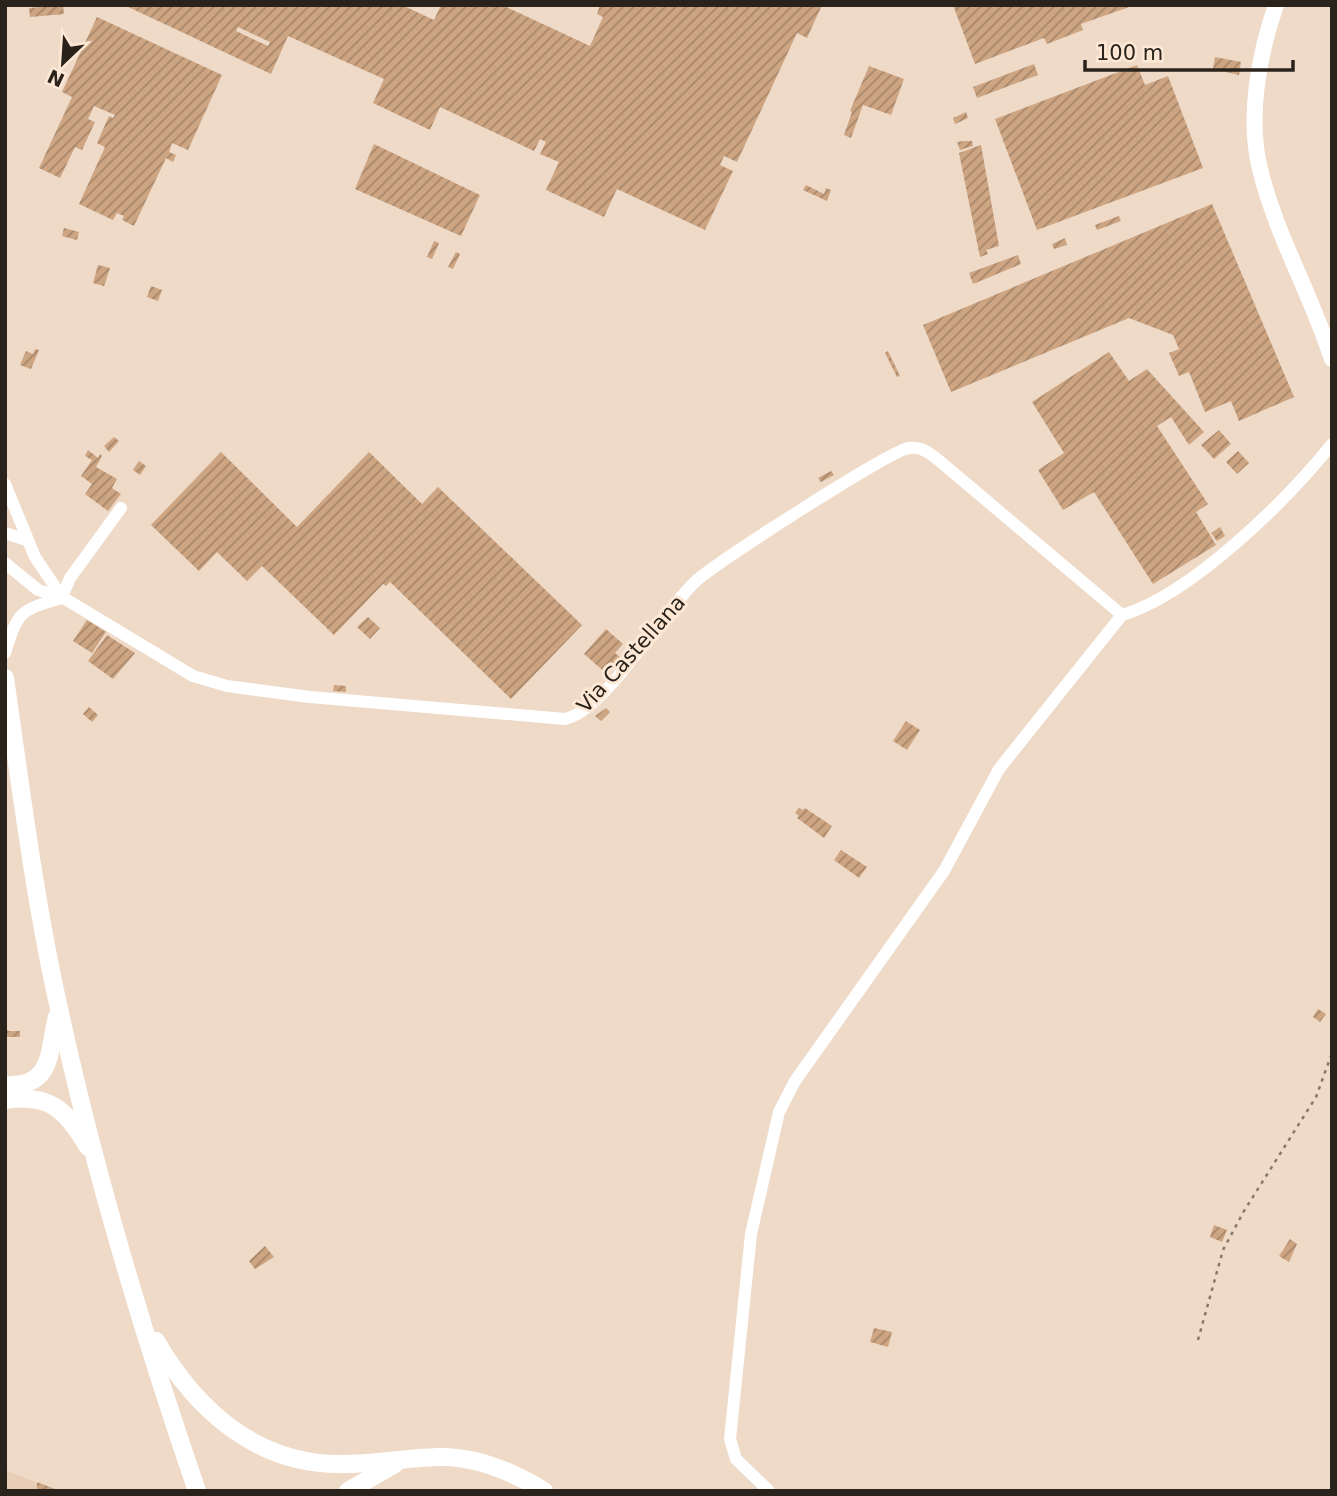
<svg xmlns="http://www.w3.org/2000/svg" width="1337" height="1496" viewBox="0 0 1337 1496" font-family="'DejaVu Sans',sans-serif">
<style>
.built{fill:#e9ceb7}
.building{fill:url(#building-hatch);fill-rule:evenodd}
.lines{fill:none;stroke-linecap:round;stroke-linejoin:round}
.path{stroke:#86786c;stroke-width:2.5;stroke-dasharray:3.5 5;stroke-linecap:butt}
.minor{stroke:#fff;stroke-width:12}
.tertiary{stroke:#fff;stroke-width:16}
.secondary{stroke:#fff;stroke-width:18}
.labels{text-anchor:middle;stroke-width:6;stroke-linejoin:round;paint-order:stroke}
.street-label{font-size:21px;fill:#2a231c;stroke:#fde7d5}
</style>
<defs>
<pattern id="building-hatch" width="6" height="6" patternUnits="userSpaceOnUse" patternTransform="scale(1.75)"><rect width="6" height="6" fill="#cda582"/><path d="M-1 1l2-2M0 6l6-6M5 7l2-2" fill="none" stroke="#a7866a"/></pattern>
</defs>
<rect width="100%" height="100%" fill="#efdac8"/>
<polygon class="built" points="5,1470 58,1491 5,1491"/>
<g class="building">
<polygon points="63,5 64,14 30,17 29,8"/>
<path d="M124,5h278l32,15 7,-15h61l88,41 13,-29 -6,-3 3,-9h222l-15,33 -10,-5 -60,129 -13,-6 -4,9 13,6 -28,59 -88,-41 -13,28 -58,-27 13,-28 -19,-8 6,-12 -6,-3 -6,12 -94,-44 -10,23 -57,-27 11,-24 -96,-43 -17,38zM238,27l32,15 -2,4 -32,-15z"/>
<polygon points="953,5 1131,5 1132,6 1081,24 1083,30 1047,44 1044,38 975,64"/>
<polygon points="97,17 222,75 188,150 172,143 169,152 176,155 173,162 166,158 134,226 122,220 124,216 117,213 113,220 79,204 105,147 97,143 109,116 113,118 115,115 94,106 88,119 95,122 82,150 75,147 60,178 39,168 72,97 62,92"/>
<polygon points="1215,57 1241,62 1239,75 1213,69"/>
<polygon points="1034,64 1038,75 977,98 973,87"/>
<polygon points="1137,65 1145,85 1168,76 1203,168 1037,230 995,119"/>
<polygon points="869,66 904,79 891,115 863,105 851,138 844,135 852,112 850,111"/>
<polygon points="966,112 968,118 955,124 953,118"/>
<polygon points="964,141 972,141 973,146 960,150 957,142"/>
<polygon points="374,144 480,195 461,236 355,189"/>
<polygon points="981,145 999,246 986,250 988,254 980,257 959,153"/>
<polygon points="806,185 824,194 826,188 831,190 827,201 803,190"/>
<polygon points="1212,204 1294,397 1239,421 1231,401 1205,412 1189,372 1179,376 1169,353 1179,349 1173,335 1129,318 951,392 923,325"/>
<polygon points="1119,216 1121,221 1097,230 1095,225"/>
<polygon points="64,228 79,232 77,240 62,236"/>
<polygon points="1065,238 1067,245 1054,249 1052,244"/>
<polygon points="434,241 439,243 432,259 427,257"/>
<polygon points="456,252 460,254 453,269 448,267"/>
<polygon points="1018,255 1021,264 973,284 969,273"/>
<polygon points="98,265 110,268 104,286 93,283"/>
<polygon points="151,286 162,290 158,301 147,297"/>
<polygon points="35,349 39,350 31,369 20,365 26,351 33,354"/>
<polygon points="888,351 900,376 897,377 885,353"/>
<polygon points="1109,352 1129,381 1147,369 1204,432 1189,445 1171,417 1157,426 1208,504 1196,512 1216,545 1153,584 1094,492 1063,510 1038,470 1064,453 1032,402"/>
<polygon points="1219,430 1231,444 1214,459 1201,445"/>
<polygon points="114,437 119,441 109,452 104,446"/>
<polygon points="88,450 98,458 100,454 102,456 96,467 117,479 112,488 121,494 108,511 85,494 92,484 81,476 92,460 85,456"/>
<polygon points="1238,451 1249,463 1237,474 1226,462"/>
<polygon points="221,452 297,527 369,452 422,504 438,487 582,625 511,699 390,582 386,586 383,584 334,635 262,566 247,581 217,552 199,571 151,525"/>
<polygon points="139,461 146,466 140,475 133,470"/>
<polygon points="831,471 834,475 821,482 818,478"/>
<polygon points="1220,527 1225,536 1217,541 1211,533"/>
<polygon points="368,617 380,628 370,639 357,627"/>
<polygon points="87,620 106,632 92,653 73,641"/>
<polygon points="606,629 623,644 615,653 621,658 607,674 584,654"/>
<polygon points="107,635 135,653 113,679 88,661"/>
<polygon points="334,685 346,686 346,692 333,691"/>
<polygon points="89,707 98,715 92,722 83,714"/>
<polygon points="606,708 610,712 601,721 595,716"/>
<polygon points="906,721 920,730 907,750 893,741"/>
<polygon points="799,808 803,810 805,808 832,826 824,838 797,818 799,816 795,813"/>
<polygon points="841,850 867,867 859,878 834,860"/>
<polygon points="1318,1009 1326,1014 1320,1022 1313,1017"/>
<polygon points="5,1026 8,1031 20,1031 20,1037 5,1037"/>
<polygon points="1214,1225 1227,1230 1222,1242 1210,1237"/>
<polygon points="1290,1239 1297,1244 1289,1262 1279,1256"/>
<polygon points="265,1246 274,1257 255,1269 249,1261"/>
<polygon points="874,1328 892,1332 888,1347 870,1342"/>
<polygon points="37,1482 60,1491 37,1491"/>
</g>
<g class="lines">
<polyline class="path" points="1198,1340 1223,1250 1244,1211 1316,1097 1332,1053"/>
<g class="minor">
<polyline points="5,484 35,557 62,597"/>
<polyline points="5,533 26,540"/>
<path d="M5,563l33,27 24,7 131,79 34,10 83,11 255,22c40,-8 97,-107 131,-138 21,-19 193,-130 213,-133 14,-2 23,7 33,15l180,152"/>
<polyline points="62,597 70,578 121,508"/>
<path d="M1122,615c69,-20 165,-115 210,-171"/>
<path d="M5,653c13,-42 15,-43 57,-55"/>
<polyline points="769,1491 736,1459 730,1439 751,1234 779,1112 795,1081 944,871 999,769 1122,615"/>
</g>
<path class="tertiary" d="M1276,5c-17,49 -29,113 -16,164 16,66 51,125 72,190"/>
<g class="secondary">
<path d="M5,678c16,111 30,225 55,335 35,161 83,321 137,478"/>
<path d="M5,1085c49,3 43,-34 52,-68"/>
<path d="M5,1100c45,-7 62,11 83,47"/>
<path d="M156,1341c40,69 101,124 186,123 32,0 64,-6 96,-7 37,-1 75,15 106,34"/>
<polyline points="348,1491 395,1464"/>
</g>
</g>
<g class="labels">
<g class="street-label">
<text transform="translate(631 654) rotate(-48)" y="7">Via Castellana</text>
</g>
</g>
<rect width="1337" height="1496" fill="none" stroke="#2a231c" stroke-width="14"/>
<g transform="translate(63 63) rotate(205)" stroke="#fde7d5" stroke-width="5" paint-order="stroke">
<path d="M0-5L12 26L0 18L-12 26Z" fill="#2a231c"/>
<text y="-10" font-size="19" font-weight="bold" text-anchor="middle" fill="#2a231c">N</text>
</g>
<path d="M1085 60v10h208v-10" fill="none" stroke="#2a231c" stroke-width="3.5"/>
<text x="1096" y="60" font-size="21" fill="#2a231c" stroke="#fde7d5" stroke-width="5" paint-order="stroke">100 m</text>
</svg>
